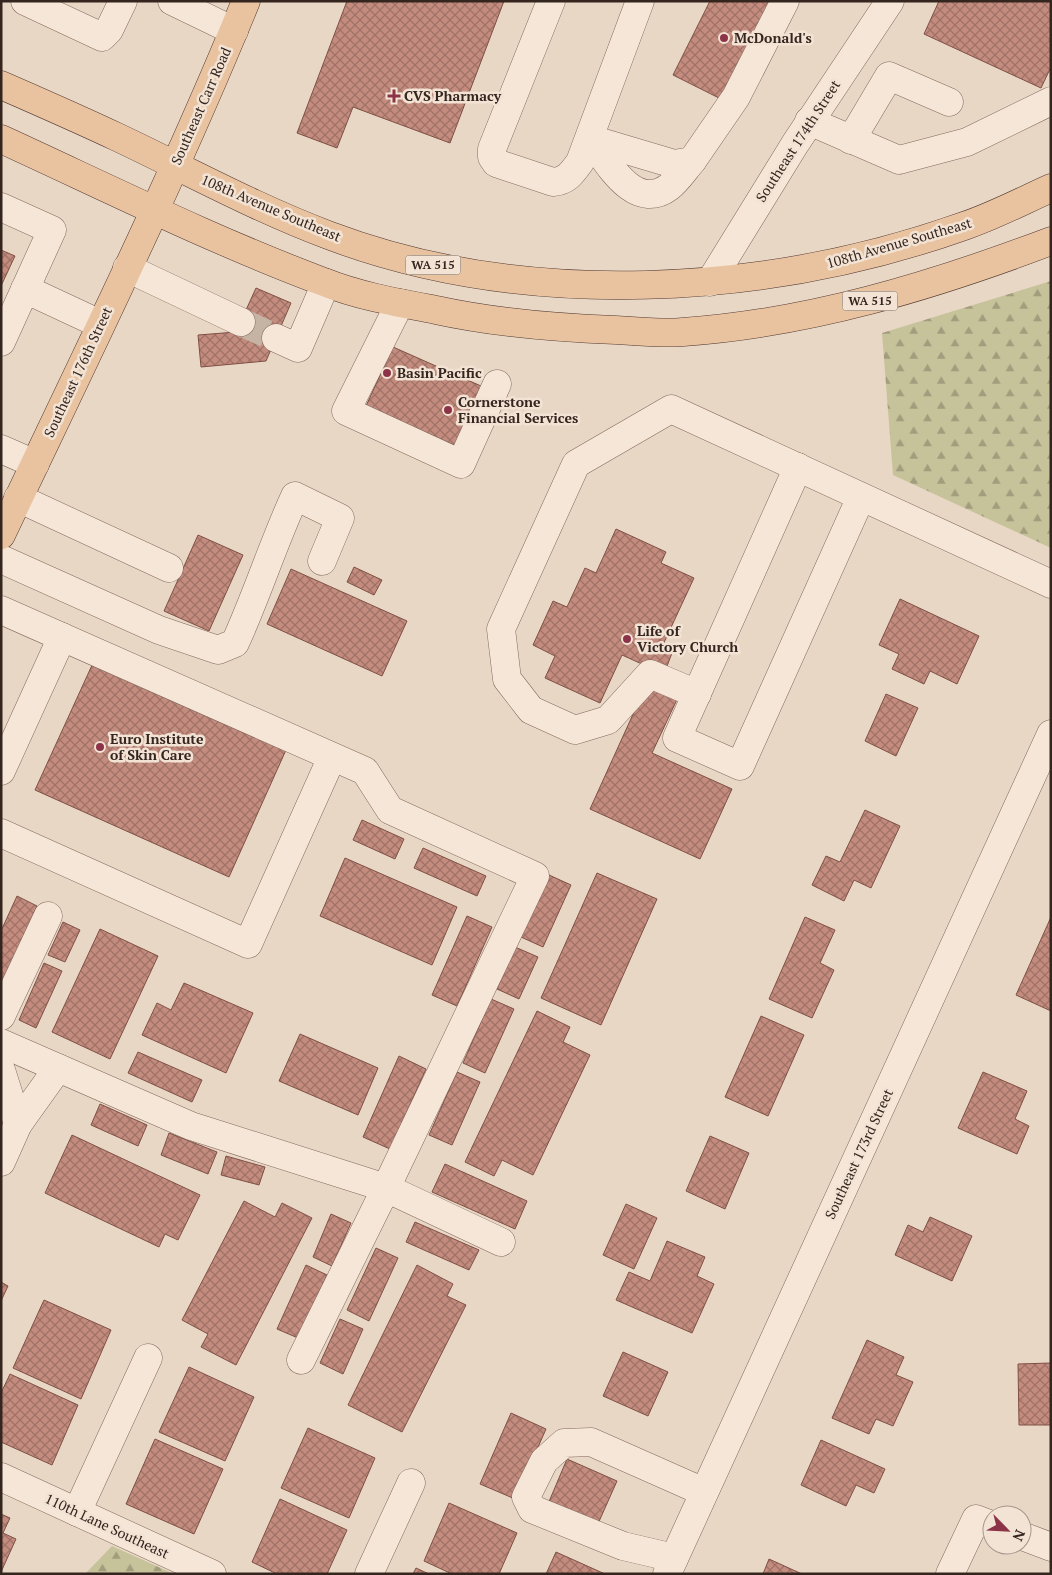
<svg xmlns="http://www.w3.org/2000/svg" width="1052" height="1575" viewBox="0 0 1052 1575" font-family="'PT Serif',serif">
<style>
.forest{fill:url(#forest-firs)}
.building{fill:url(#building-cross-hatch);stroke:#7f5045}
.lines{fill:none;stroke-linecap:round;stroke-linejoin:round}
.minor-tunnel{stroke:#c5b3a4;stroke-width:28;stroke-dasharray:28 14;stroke-linecap:butt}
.minor-casing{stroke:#83695d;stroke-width:29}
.major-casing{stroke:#513931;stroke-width:29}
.minor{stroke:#f5e6d7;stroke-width:28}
.major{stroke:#e9c3a0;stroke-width:28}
.poi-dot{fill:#8c3347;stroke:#f2e3d4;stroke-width:2}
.labels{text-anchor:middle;stroke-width:5;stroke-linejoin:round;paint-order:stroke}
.shield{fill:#f2e3d4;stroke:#6d5e55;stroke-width:1}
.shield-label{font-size:12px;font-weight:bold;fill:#34251f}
.poi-label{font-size:14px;font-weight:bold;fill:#34251f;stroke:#f2e3d4;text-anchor:start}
.street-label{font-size:14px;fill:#34251f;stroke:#f2e3d4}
</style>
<defs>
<pattern id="forest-firs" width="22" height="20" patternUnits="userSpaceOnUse" patternTransform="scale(1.25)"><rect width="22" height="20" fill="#c6c29a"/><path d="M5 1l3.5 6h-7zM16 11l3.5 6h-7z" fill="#a29d7d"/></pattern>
<pattern id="building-cross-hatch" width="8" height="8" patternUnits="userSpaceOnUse" patternTransform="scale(1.25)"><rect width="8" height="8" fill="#c48c7f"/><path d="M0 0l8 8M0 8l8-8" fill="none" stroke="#a07267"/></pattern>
</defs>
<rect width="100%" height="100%" fill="#e9d7c5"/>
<g class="forest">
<polygon points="1051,281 1051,548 893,475 882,333"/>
<polygon points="112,1546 174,1574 85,1574"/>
</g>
<g class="building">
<polygon points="347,1 504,1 450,143 353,107 337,148 297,133"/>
<polygon points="710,1 774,1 725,101 673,75"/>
<polygon points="939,1 1051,1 1051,67 1041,88 924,34"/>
<polygon points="1,250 15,256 1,286"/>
<polygon points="256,288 291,303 266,361 201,367 198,335 236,332"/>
<polygon points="393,347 490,390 463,449 366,406"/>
<polygon points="616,529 666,552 661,563 694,578 661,649 672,653 664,674 622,655 600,703 545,678 555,656 533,645 553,601 567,607 585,568 596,573"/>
<polygon points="198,535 243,555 209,631 164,611"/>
<polygon points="354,567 382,580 374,595 347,582"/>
<polygon points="291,569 407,621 382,676 267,624"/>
<polygon points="900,599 979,636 957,684 930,671 924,684 892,669 899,654 879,645"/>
<polygon points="93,663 286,750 229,877 35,790"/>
<polygon points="649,679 680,693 652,753 732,789 700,859 590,809"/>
<polygon points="886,694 918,708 896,756 865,741"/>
<polygon points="865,810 900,826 871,888 854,880 844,901 812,885 826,856 840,862"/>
<polygon points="362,820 404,839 395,859 353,840"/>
<polygon points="423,848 486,876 477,896 414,868"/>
<polygon points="345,858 457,907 432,965 320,916"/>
<polygon points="597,873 657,899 601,1025 541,998"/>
<polygon points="549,875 571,885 543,947 521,937"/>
<polygon points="17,896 37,906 1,987 1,931"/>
<polygon points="467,916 492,927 457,1006 432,995"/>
<polygon points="805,917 835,930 820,963 834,970 812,1018 769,999"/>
<polygon points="1051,917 1051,1011 1016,995"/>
<polygon points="63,922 80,930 65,962 48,955"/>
<polygon points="100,929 158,956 110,1059 52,1032"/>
<polygon points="515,947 538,957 519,999 497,989"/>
<polygon points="44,963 62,971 36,1028 19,1020"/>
<polygon points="184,983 253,1013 226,1073 142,1035 157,1003 171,1010"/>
<polygon points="491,999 514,1009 485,1073 463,1063"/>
<polygon points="537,1011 570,1027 563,1042 590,1055 533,1175 502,1160 494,1176 465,1162"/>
<polygon points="761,1016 804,1035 768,1116 725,1097"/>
<polygon points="300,1034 378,1068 358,1115 279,1081"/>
<polygon points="138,1052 202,1080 192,1102 128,1073"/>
<polygon points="399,1056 426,1069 390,1149 363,1137"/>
<polygon points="457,1072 480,1082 452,1145 429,1135"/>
<polygon points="983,1072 1027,1091 1015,1119 1029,1126 1017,1154 958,1128"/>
<polygon points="100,1104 147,1125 138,1146 91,1125"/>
<polygon points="169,1133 217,1152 208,1174 161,1155"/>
<polygon points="72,1135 200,1195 178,1240 165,1234 159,1247 45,1193"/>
<polygon points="710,1136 749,1153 725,1209 686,1191"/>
<polygon points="226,1156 265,1167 259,1185 221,1175"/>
<polygon points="445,1164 527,1201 515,1229 432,1192"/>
<polygon points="244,1201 275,1217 282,1203 312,1218 236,1365 201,1347 208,1334 182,1320"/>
<polygon points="626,1204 657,1218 634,1269 603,1255"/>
<polygon points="331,1214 351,1223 332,1266 313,1257"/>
<polygon points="930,1217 972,1236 952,1281 895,1255 908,1225 923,1232"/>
<polygon points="415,1222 479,1250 469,1270 406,1242"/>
<polygon points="667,1241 705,1257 697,1276 714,1284 692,1333 616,1300 629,1272 650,1281"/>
<polygon points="376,1248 398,1258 369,1321 347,1310"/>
<polygon points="306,1265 327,1275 298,1338 277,1329"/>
<polygon points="417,1265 453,1284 447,1296 466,1305 402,1432 348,1405"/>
<polygon points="1,1282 8,1286 1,1301"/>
<polygon points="44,1300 111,1330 81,1399 13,1368"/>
<polygon points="340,1319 363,1329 343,1374 320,1363"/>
<polygon points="867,1340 904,1357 896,1375 913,1382 893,1426 876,1419 869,1434 832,1418"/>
<polygon points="623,1352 668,1372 648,1416 603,1396"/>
<polygon points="1051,1363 1051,1425 1019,1425 1018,1364"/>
<polygon points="189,1367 254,1397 225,1461 159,1432"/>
<polygon points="10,1374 78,1405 52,1465 1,1442 1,1393"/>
<polygon points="511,1413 546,1429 515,1499 480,1484"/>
<polygon points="308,1428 375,1458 349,1518 281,1488"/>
<polygon points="155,1439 223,1469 194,1534 126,1504"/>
<polygon points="821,1440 885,1469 874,1493 856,1485 846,1506 801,1485"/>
<polygon points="567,1459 617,1481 597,1526 548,1504"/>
<polygon points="280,1499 347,1530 327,1574 277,1574 252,1562"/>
<polygon points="449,1503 517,1533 499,1574 452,1574 424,1561"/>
<polygon points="1,1514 10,1518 3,1533 16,1539 1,1572"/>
<polygon points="556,1552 605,1574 546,1574"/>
<polygon points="769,1559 802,1574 763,1574"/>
<polygon points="416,1568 429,1574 413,1574"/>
</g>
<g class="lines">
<polyline class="minor-tunnel" points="241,322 276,338"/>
<defs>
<g id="minor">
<polyline points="25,1 102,37 109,30 123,1"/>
<polyline points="172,1 234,31"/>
<path d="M551,1l-59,148v8l4,6 57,19c14,-1 19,-9 27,-20l60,-161"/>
<polyline points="809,121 899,160 967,142 1051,101"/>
<polyline points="590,139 674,164 692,161 736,97 785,1"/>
<path d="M590,139c17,22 44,74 79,48 9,-7 16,-18 23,-26"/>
<polyline points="851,140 889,76 949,102"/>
<polyline points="1,207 52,230 1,342"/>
<polyline points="127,268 241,322"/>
<polyline points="710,282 795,144 890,1"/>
<polyline points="25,289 100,324"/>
<polyline points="400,303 346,411 461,464 497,384"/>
<polyline points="276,338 298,348 326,283"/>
<polyline points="1,449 35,464"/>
<polyline points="798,467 677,738 740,766 861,497"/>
<polyline points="18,498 169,568"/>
<path d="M1,559l158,71 59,20 17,-7c22,-48 38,-99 60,-147l45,22 -18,43"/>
<polyline points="1,610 365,771 390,810 535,876 386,1188 501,1242"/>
<polyline points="697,694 650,674 608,720 575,730 531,710 507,679 501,629 576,464 671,409 1051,584"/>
<polyline points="1,771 62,637"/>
<polyline points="1,833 248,944 332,757"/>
<polyline points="1,1016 48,916"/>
<polyline points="1,1043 191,1126 386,1188 301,1360"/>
<polyline points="1,1070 18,1124"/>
<polyline points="1,1162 18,1124 58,1068"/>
<polyline points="1,1477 212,1574"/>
<polyline points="77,1512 148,1358"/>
<polyline points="1022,1536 1051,1547"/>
<polyline points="674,1558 623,1546 532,1509 526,1497 544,1461 564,1443 591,1442 704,1492"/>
<polyline points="369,1574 411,1483"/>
<polyline points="667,1574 1051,734"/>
<polyline points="950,1574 976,1519 992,1525"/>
</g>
<g id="major">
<path d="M1,85c39,17 78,34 116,52 70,33 139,71 211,98 198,75 439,61 636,-9 30,-10 58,-25 87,-38"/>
<path d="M1,139c107,49 213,102 323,143 35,14 75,21 112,28 60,13 120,18 180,20 22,1 45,4 67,2 127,-9 249,-46 368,-91"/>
<path d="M1,535c84,-177 171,-353 245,-534"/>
</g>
</defs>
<use href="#minor" class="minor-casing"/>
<use href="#major" class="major-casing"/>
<use href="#minor" class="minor"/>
<use href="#major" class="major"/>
</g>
<g class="poi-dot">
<circle cx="724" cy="38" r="5"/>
<path d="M391.5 88.5h5v5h5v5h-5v5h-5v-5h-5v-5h5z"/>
<circle cx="387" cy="373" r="5"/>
<circle cx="448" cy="410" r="5"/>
<circle cx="627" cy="639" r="5"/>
<circle cx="100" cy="747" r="5"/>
</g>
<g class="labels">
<g class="shield">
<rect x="405.5" y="255.5" width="55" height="19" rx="4"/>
<rect x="842.5" y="291.5" width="55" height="19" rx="4"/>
</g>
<g class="shield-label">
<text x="433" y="269">WA 515</text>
<text x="870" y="305">WA 515</text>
</g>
<g class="poi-label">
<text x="734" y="43">McDonald's</text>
<text x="404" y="101">CVS Pharmacy</text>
<text x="397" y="378">Basin Pacific</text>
<text x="458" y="407">Cornerstone<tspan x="458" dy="16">Financial Services</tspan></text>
<text x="637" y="636">Life of<tspan x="637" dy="16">Victory Church</tspan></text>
<text x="110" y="744">Euro Institute<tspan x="110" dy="16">of Skin Care</tspan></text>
</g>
<g class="street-label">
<text transform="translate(201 106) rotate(-66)" y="5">Southeast Carr Road</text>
<text transform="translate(798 141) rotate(-57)" y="5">Southeast 174th Street</text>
<text transform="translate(271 208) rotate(23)" y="5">108th Avenue Southeast</text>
<text transform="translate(899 243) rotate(-16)" y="5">108th Avenue Southeast</text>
<text transform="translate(78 372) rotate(-65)" y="5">Southeast 176th Street</text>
<text transform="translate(859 1154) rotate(-65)" y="5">Southeast 173rd Street</text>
<text transform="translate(107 1526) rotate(25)" y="5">110th Lane Southeast</text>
</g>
</g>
<rect width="1052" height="1575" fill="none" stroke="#34251f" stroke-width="5"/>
<g transform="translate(1007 1530) rotate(114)"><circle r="24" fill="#f2e3d4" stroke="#a6978c"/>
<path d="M0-4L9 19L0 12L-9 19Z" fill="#8c3347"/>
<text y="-8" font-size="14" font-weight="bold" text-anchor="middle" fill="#34251f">N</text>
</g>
</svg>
